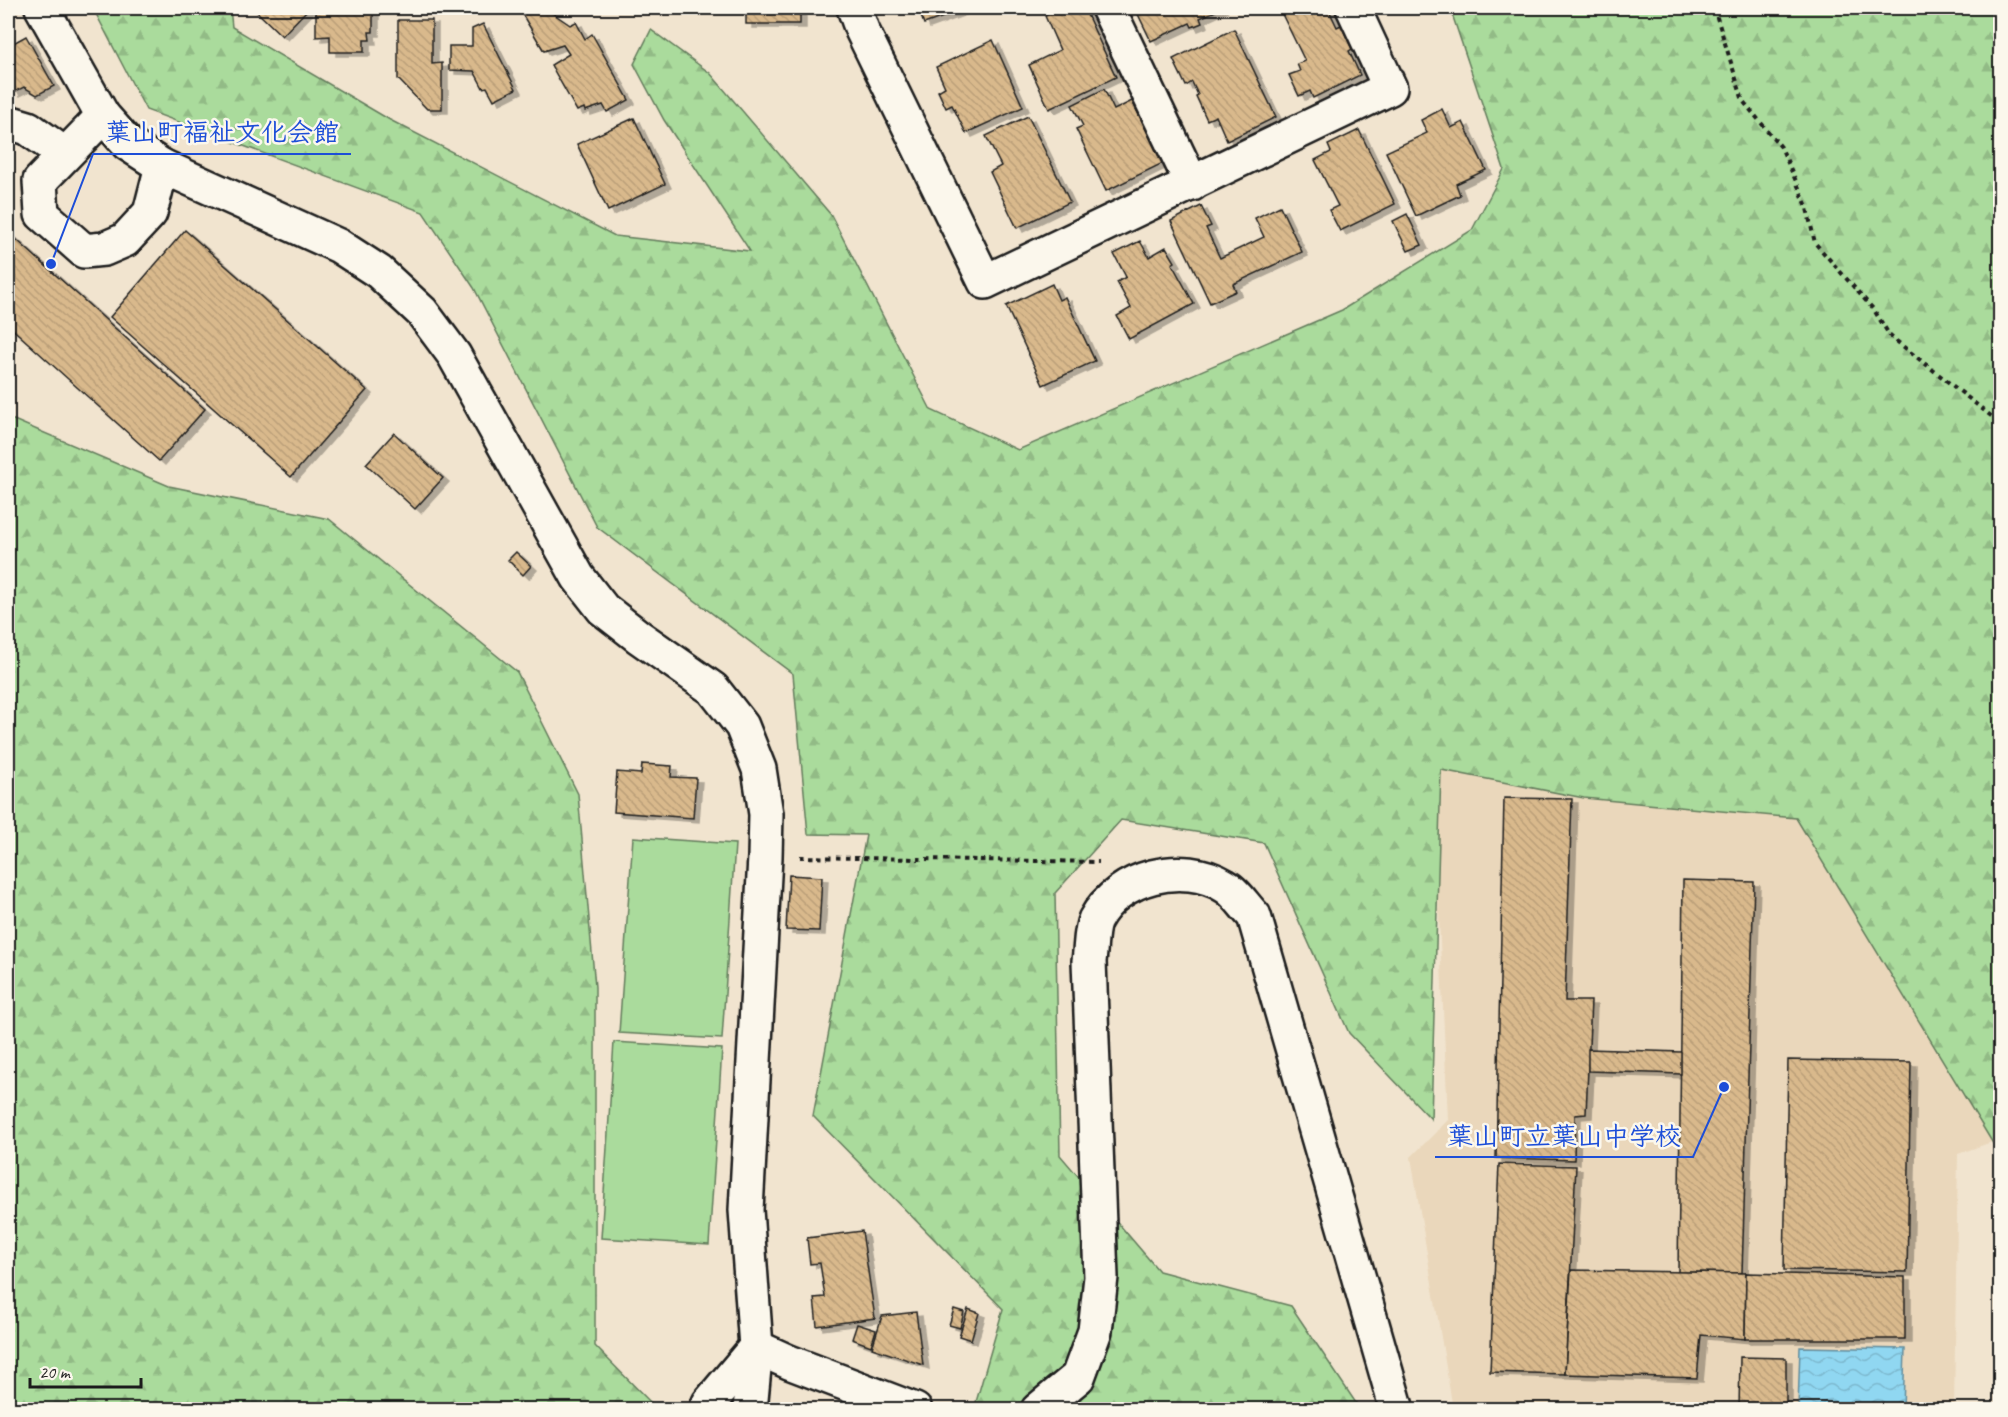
<svg xmlns="http://www.w3.org/2000/svg" width="2008" height="1417" viewBox="0 0 2008 1417" font-family="Caveat,'Klee One',sans-serif">
<style>
.built{fill:#ead7bb}
.forest{fill:url(#forest-firs);stroke:#637c5c;stroke-width:1.5}
.pitch{fill:#aadb9c;stroke:#637c5c;stroke-width:1.5}
.water{fill:url(#water-waves);stroke:#628c9c;stroke-width:1.5}
.building{fill:url(#building-back-hatch);stroke:#1c1c1c;stroke-width:1.5;filter:url(#shadow)}
.lines{fill:none;stroke-linecap:round;stroke-linejoin:round}
.minor-casing{stroke:#1c1c1c;stroke-width:38}
.path{stroke:#1c1c1c;stroke-width:4;stroke-dasharray:4.5 4.5;stroke-linecap:butt}
.minor{stroke:#fbf7ec;stroke-width:33}
.leader{fill:none;stroke:#1d4ed8;stroke-width:2}
.callout-dot{fill:#1d4ed8;stroke:#fbf7ec;stroke-width:2}
.callout-label{font-size:26px;text-anchor:middle;font-weight:bold;fill:#1d4ed8;stroke:#fbf7ec;stroke-width:5;stroke-linejoin:round;paint-order:stroke}
</style>
<defs>
<pattern id="forest-firs" width="22" height="20" patternUnits="userSpaceOnUse" patternTransform="scale(1.5)"><rect width="22" height="20" fill="#aadb9c"/><path d="M5 1l3.5 6h-7zM16 11l3.5 6h-7z" fill="#92bb86"/></pattern>
<pattern id="water-waves" width="16" height="10" patternUnits="userSpaceOnUse" patternTransform="scale(1.5)"><rect width="16" height="10" fill="#90d7f1"/><path d="M0 5q4-4 8 0t8 0" fill="none" stroke="#7cb8ce"/></pattern>
<pattern id="building-back-hatch" width="6" height="6" patternUnits="userSpaceOnUse" patternTransform="scale(1.5)"><rect width="6" height="6" fill="#d9b98c"/><path d="M-1 5l2 2M0 0l6 6M5-1l2 2" fill="none" stroke="#ba9e78"/></pattern>
<filter id="shadow"><feDropShadow dx="6" dy="4" stdDeviation="0" flood-color="#0004"/></filter>
</defs>
<rect width="100%" height="100%" fill="#f1e4cf"/>
<filter id="ink" filterUnits="userSpaceOnUse"><feTurbulence type="fractalNoise" baseFrequency=".0167" numOctaves="2"/><feDisplacementMap in="SourceGraphic" scale="12" xChannelSelector="R" yChannelSelector="G"/><feConvolveMatrix kernelMatrix="1 2 1 2 8 2 1 2 1" color-interpolation-filters="sRGB"/></filter>
<g filter="url(#ink)">
<polygon class="built" points="1430,717 1755,751 2000,1139 1958,1154 1954,1409 1453,1409 1411,1157 1448,1120"/>
<g class="forest">
<polygon points="93,8 230,8 232,27 390,120 615,236 750,251 664,120 634,64 651,30 710,73 831,215 931,410 1018,450 1342,310 1472,230 1504,169 1450,8 2000,8 2000,1155 1796,818 1584,798 1441,770 1431,1119 1349,1033 1264,843 1121,820 1055,893 1060,1155 1159,1271 1291,1306 1360,1409 974,1409 1003,1309 813,1116 866,835 808,834 793,674 597,527 474,288 423,212 146,110"/>
<polygon points="8,420 14,420 169,486 329,519 517,672 578,794 595,987 595,1346 657,1409 8,1409"/>
</g>
<g class="pitch">
<polygon points="633,837 735,844 722,1039 619,1033"/>
<polygon points="614,1042 722,1049 709,1245 601,1238"/>
</g>
<polygon class="water" points="1800,1347 1905,1349 1903,1409 1798,1409"/>
<g class="building">
<polygon points="259,8 309,8 282,36 256,11"/>
<polygon points="331,8 373,10 373,32 369,32 370,40 364,40 364,52 330,52 330,36 316,37 316,9 331,9"/>
<polygon points="526,8 545,8 570,25 576,22 585,39 592,34 629,100 607,112 603,105 585,111 584,108 577,111 551,65 569,54 563,45 544,51 522,14"/>
<rect x="746" y="8" width="54" height="16"/>
<polygon points="918,8 968,8 924,24"/>
<polygon points="1064,8 1084,8 1116,77 1049,109 1029,65 1060,50 1045,16"/>
<polygon points="1135,8 1222,8 1200,18 1202,23 1192,27 1190,23 1151,41"/>
<polygon points="1279,8 1328,8 1337,27 1341,25 1352,49 1349,51 1360,75 1313,98 1310,91 1299,96 1289,75 1300,71 1297,64 1305,61"/>
<polygon points="398,20 432,20 432,64 442,63 442,109 427,109 398,79"/>
<polygon points="483,24 516,89 494,100 487,87 483,88 474,71 449,70 449,46 472,46 472,29"/>
<polygon points="1234,29 1276,117 1227,141 1216,116 1207,120 1196,96 1198,95 1192,82 1186,86 1173,59"/>
<polygon points="26,36 54,86 37,95 24,87 14,92 8,79 8,46"/>
<polygon points="993,40 1023,107 966,133 952,105 946,108 938,91 945,87 936,67"/>
<polygon points="1104,89 1114,110 1132,101 1163,163 1106,191 1076,129 1083,126 1072,105"/>
<polygon points="1442,109 1451,128 1463,122 1486,170 1456,184 1460,195 1416,216 1386,152 1427,133 1421,120"/>
<polygon points="1028,116 1070,202 1017,228 990,172 1001,166 986,136"/>
<polygon points="634,118 665,184 608,211 577,144"/>
<polygon points="1359,130 1395,204 1340,231 1329,210 1338,206 1315,160 1331,152 1328,145"/>
<polygon points="1201,206 1211,226 1206,228 1220,258 1264,237 1255,218 1280,206 1302,252 1233,284 1236,291 1210,303 1171,221"/>
<polygon points="1407,214 1422,245 1408,251 1393,221"/>
<polygon points="185,230 367,390 291,477 110,317"/>
<polygon points="8,232 205,409 159,461 8,325"/>
<polygon points="1140,241 1149,257 1166,247 1175,262 1172,264 1194,304 1129,339 1117,316 1131,308 1117,282 1126,277 1114,254"/>
<polygon points="1052,284 1059,300 1065,297 1095,361 1043,385 1006,306"/>
<polygon points="394,433 443,478 415,509 366,464"/>
<polygon points="516,552 531,566 523,575 508,560"/>
<polygon points="642,764 672,766 671,777 696,778 693,818 614,812 617,772 641,774"/>
<polygon points="1504,798 1572,799 1565,1001 1591,1001 1586,1114 1575,1115 1574,1160 1496,1158"/>
<polygon points="789,875 822,877 819,931 786,930"/>
<polygon points="1683,880 1754,882 1742,1273 1678,1272"/>
<polygon points="1588,1049 1681,1052 1681,1074 1588,1071"/>
<polygon points="1788,1060 1911,1062 1907,1272 1784,1270"/>
<polygon points="1499,1164 1576,1166 1565,1374 1490,1372"/>
<polygon points="862,1231 875,1318 817,1326 814,1298 825,1297 820,1263 810,1264 807,1238"/>
<polygon points="1571,1270 1746,1273 1745,1339 1701,1335 1697,1378 1565,1374"/>
<polygon points="1746,1273 1905,1277 1905,1339 1745,1339"/>
<polygon points="954,1309 964,1312 960,1328 949,1325"/>
<polygon points="968,1309 979,1313 971,1340 959,1336"/>
<polygon points="916,1312 923,1365 872,1348 882,1316"/>
<polygon points="857,1324 876,1330 871,1346 852,1339"/>
<polygon points="1740,1357 1786,1358 1786,1410 1739,1410"/>
</g>
<g class="lines">
<defs>
<g id="minor">
<polyline points="42,8 103,116 128,144 162,166 339,246 379,272 422,312 454,355 578,577 603,609 639,637 713,689 742,726 759,769 766,814 765,857 746,1210 756,1347 750,1410"/>
<polyline points="854,8 862,30 985,282 1390,88 1353,8"/>
<polyline points="1108,8 1192,184"/>
<polyline points="103,116 40,181 42,214 84,251 104,249 125,240 150,213 162,166"/>
<polyline points="8,122 28,128 64,154"/>
<polyline points="756,1347 789,1362 915,1410"/>
<polyline points="706,1410 709,1403 756,1347"/>
<path d="M1038,1410l40,-33 17,-46 6,-54 -12,-316c2,-12 1,-30 6,-41 23,-44 88,-60 130,-34 11,6 20,21 29,30l143,494"/>
</g>
</defs>
<use href="#minor" class="minor-casing"/>
<g class="path">
<polyline points="1714,8 1743,101 1781,147 1806,204 1815,243 1874,310 1890,336 2000,423"/>
<polyline points="800,857 1099,862"/>
</g>
<use href="#minor" class="minor"/>
</g>
</g>
<path class="leader" d="M51 264L93 154H351M1724 1087L1693 1157H1435"/>
<g class="callout-dot">
<circle cx="51" cy="264" r="6"/>
<circle cx="1724" cy="1087" r="6"/>
</g>
<g class="callout-label">
<text x="222" y="141">葉山町福祉文化会館</text>
<text x="1564" y="1145">葉山町立葉山中学校</text>
</g>
<rect width="2008" height="1417" fill="none" stroke="#fbf7ec" stroke-width="30"/>
<rect x="15" y="15" width="1978" height="1387" fill="none" stroke="#1c1c1c" stroke-width="2" filter="url(#ink)"/>
<path d="M30 1378v9h111v-9" fill="none" stroke="#1c1c1c" stroke-width="3"/>
<text x="39" y="1378" font-size="18" fill="#1c1c1c" stroke="#fbf7ec" stroke-width="4.5" paint-order="stroke">20 m</text>
</svg>
